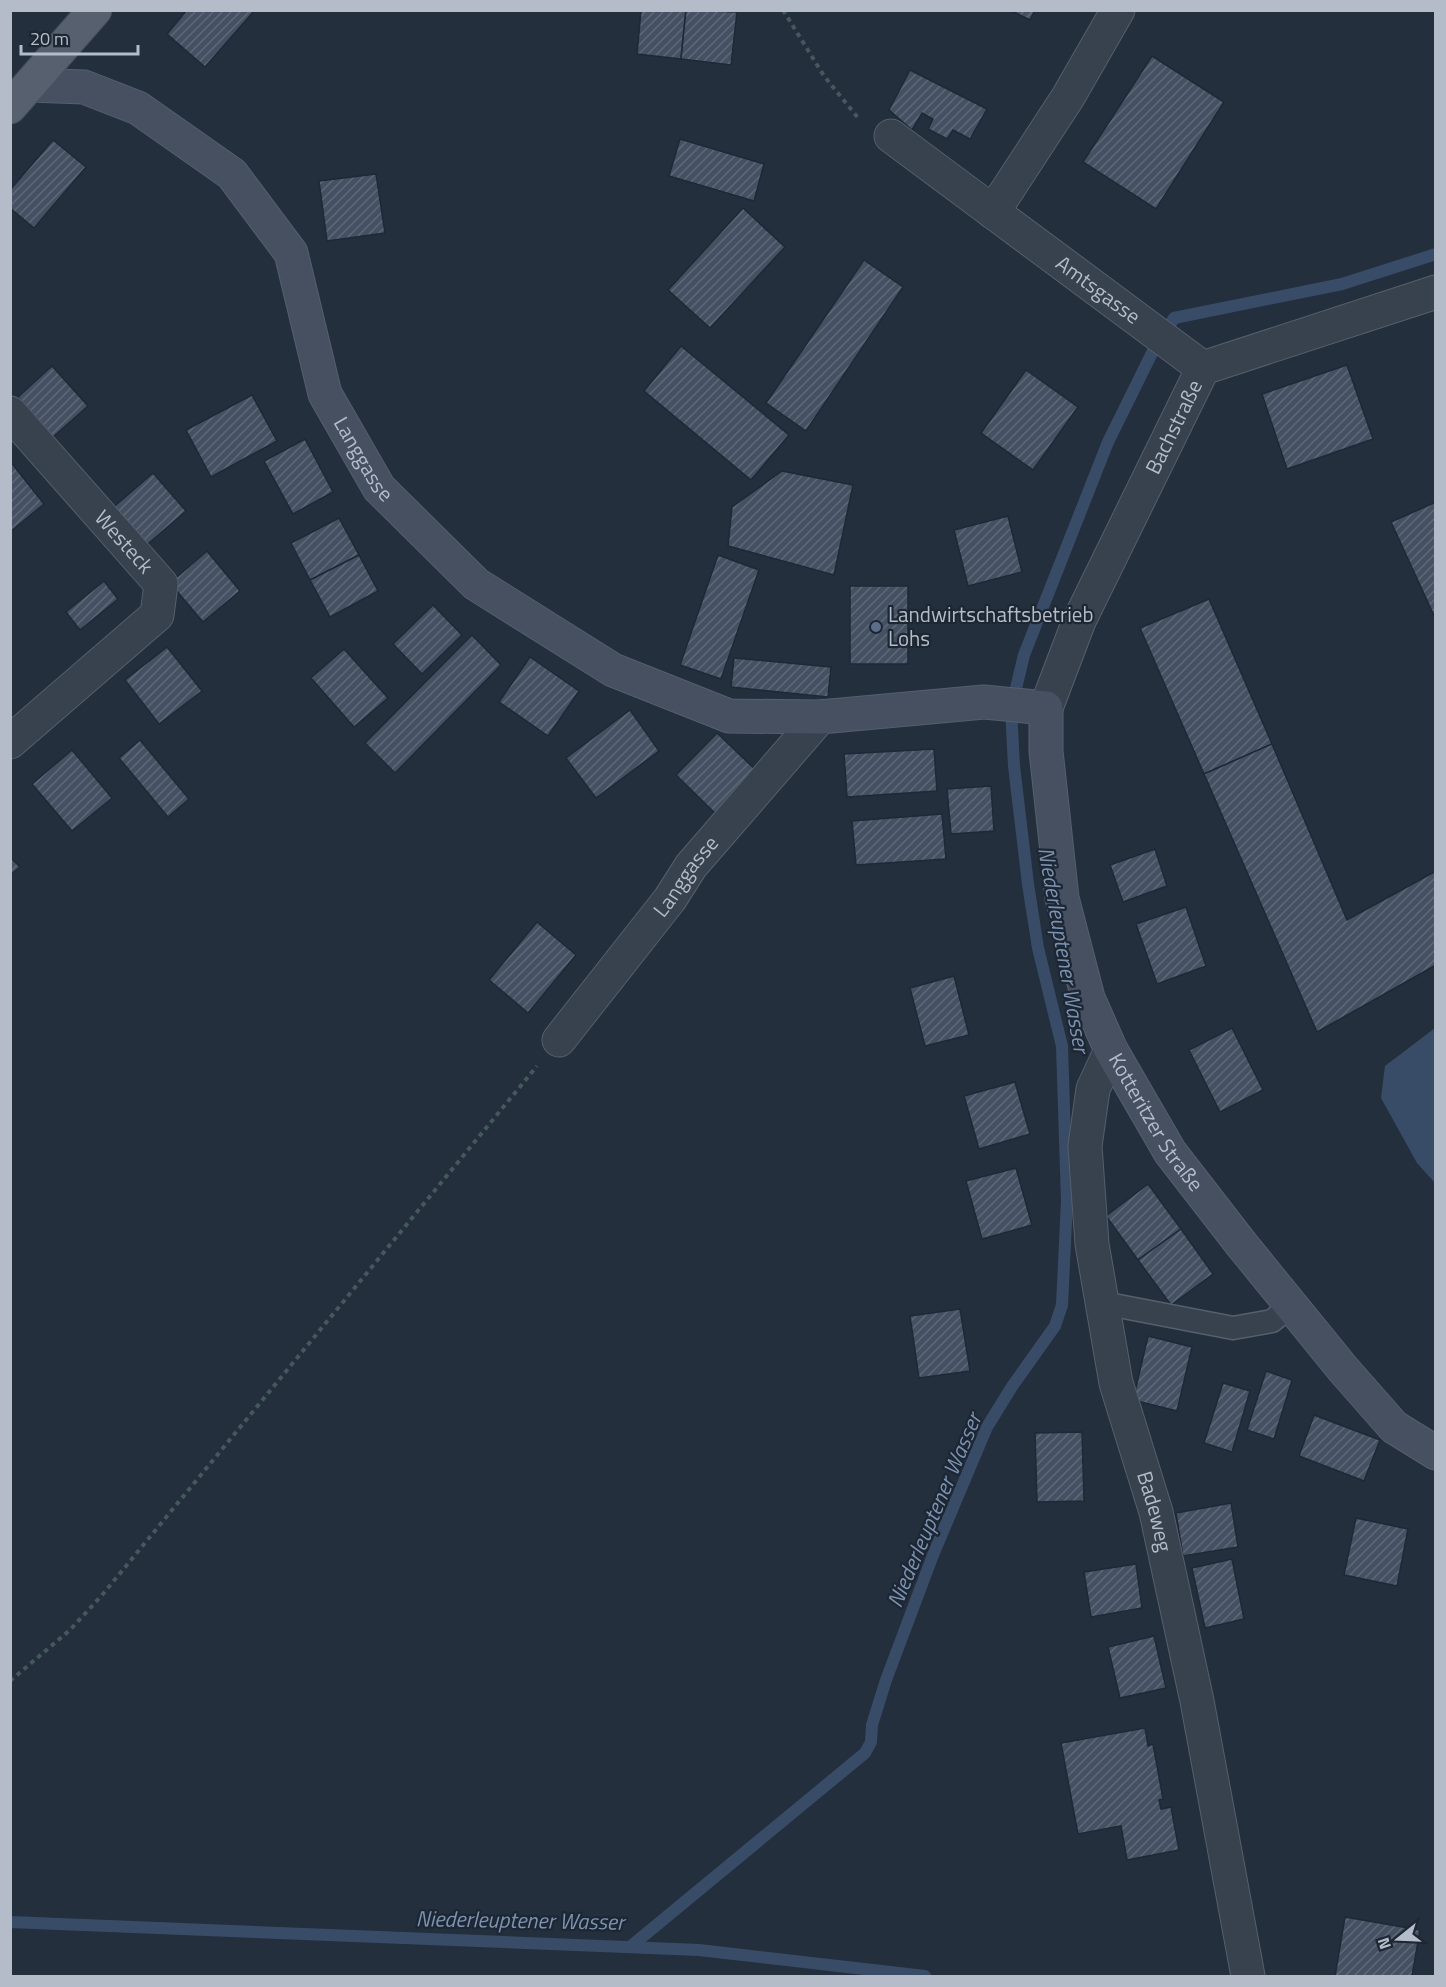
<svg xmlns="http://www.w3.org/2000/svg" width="1446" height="1987" viewBox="0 0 1446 1987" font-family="'Titillium Web',sans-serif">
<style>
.water{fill:#394c67}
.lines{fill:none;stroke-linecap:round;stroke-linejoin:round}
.stream{stroke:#394c67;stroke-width:12}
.building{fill:url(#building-hatch);stroke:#1f2835;stroke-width:1.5}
.lane-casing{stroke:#565f6c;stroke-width:25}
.street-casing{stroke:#565f6c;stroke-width:35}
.secondary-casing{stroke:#565f6c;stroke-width:35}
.primary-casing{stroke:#414a57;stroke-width:35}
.path{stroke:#44595c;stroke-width:4;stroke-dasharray:4.5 4.5;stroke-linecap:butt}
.lane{stroke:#38414e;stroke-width:22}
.street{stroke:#38414e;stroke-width:33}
.secondary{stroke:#465061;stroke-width:33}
.primary{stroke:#56606e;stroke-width:33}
.service-dot{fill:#5c6f8a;stroke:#1d2633;stroke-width:2}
.labels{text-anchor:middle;stroke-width:4.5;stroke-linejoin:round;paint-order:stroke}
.street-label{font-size:21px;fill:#b4bcc9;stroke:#1d2633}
.poi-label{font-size:21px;fill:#b4bcc9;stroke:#1d2633;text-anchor:start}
.water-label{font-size:22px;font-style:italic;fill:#7c92b1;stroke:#1d2633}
</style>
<defs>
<pattern id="building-hatch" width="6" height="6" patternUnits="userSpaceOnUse" patternTransform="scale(1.5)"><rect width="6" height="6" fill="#455162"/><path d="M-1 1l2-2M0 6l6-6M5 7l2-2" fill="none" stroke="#5d6877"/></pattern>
</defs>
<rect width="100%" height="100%" fill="#242f3e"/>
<polygon class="water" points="1435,1028 1435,1183 1417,1163 1381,1098 1385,1066"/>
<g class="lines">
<g class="stream">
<polyline points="10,1922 699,1950 925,1976"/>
<polyline points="630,1947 865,1753 871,1742 872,1725 886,1680 933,1555 987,1427 1011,1388 1055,1326 1062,1305 1067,1201 1062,1046 1038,948 1028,884 1014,766 1011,709 1024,655 1108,442 1152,353 1174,318 1342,284 1436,254"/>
</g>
</g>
<g class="building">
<polygon points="187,10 255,10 205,67 167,34"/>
<polygon points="641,10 686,10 681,59 637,54"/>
<polygon points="686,10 737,12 731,65 681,59"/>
<polygon points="1010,10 1035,10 1030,20"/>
<polygon points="1152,56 1224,102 1156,209 1083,162"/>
<polygon points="910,70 987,109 970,139 953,130 947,139 928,129 933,119 922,113 912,130 889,110"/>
<polygon points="680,139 764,164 754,201 669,176"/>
<polygon points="53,140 86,167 34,228 10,208 10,190"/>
<polygon points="376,174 385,233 327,241 319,181"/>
<polygon points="743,208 785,247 710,328 668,290"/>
<polygon points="864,260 903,287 806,431 766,403"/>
<polygon points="681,346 789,435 751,480 644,391"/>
<polygon points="1347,365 1373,439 1287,469 1262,394"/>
<polygon points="52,366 88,406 53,437 18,397"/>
<polygon points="1026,370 1078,407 1033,470 981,433"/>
<polygon points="252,395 277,441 211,477 186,430"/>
<polygon points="305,439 333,492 293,514 264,461"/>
<polygon points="10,461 44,504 10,532"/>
<polygon points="782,471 853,485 834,575 728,546 732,507"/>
<polygon points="153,473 186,511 142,549 109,511"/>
<polygon points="1436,502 1436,620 1391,522"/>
<polygon points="1008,516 1022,572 968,586 954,530"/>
<polygon points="339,518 359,555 310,580 291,543"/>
<polygon points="207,551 240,591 203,622 170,583"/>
<polygon points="359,555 378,591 330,617 310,580"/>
<polygon points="718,555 759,570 721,679 680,665"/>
<polygon points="104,581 118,599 80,630 66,612"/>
<rect x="850" y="586" width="58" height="78"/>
<polygon points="1209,599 1272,744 1204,774 1140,628"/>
<polygon points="433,605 462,635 422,674 393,644"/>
<polygon points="472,635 501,665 395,773 365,743"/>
<polygon points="167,647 202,691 159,724 125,680"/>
<polygon points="344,649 388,698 354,727 311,678"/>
<polygon points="530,657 579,691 548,736 499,702"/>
<polygon points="734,658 831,667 828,697 731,687"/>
<polygon points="630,710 659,751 596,798 566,758"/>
<polygon points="717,733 762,776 721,819 676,775"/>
<polygon points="140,740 189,799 168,817 119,758"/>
<polygon points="1272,744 1347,920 1436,871 1436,965 1317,1032 1204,774"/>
<polygon points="934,749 937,791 847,797 844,754"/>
<polygon points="72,750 112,798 72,831 32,784"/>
<polygon points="991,786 994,831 951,834 947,789"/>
<polygon points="942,814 946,859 856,865 852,821"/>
<polygon points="1155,849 1167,886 1123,902 1110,865"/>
<polygon points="10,857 20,867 10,875"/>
<polygon points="1186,907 1206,966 1157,984 1136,924"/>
<polygon points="537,922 576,955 528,1013 489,980"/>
<polygon points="954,976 969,1035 925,1046 910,988"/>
<polygon points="1232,1028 1263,1090 1220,1112 1189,1050"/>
<polygon points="1015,1082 1030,1134 979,1149 964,1096"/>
<polygon points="1016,1168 1032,1225 982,1239 966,1181"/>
<polygon points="1148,1184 1181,1229 1138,1260 1106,1216"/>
<polygon points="1181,1229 1213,1274 1171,1305 1138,1260"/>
<polygon points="960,1309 970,1371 919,1378 910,1316"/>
<polygon points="1148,1336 1192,1347 1177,1411 1133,1400"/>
<polygon points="1266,1371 1292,1380 1274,1439 1247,1430"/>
<polygon points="1223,1383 1250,1391 1232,1452 1204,1443"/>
<polygon points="1314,1415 1380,1440 1364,1481 1299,1456"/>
<polygon points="1082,1432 1084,1501 1037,1502 1035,1433"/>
<polygon points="1231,1503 1238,1547 1183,1556 1176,1513"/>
<polygon points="1356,1518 1408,1529 1397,1586 1344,1575"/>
<polygon points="1232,1559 1244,1619 1205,1628 1192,1568"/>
<polygon points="1136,1564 1142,1608 1091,1617 1084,1572"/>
<polygon points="1154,1636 1166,1688 1120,1698 1108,1647"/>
<polygon points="1145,1728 1148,1746 1153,1744 1163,1799 1159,1800 1161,1809 1171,1807 1179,1850 1127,1860 1121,1826 1078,1834 1061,1743"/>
<polygon points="1345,1917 1420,1930 1412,1976 1335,1976"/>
</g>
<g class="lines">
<defs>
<polyline id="lane" points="1103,1303 1233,1328 1272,1321 1292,1305"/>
<g id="street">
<path id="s1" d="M891,136l312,232"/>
<polyline points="993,212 1068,97 1118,10"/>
<path id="s2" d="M10,413l151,171 -4,31 -147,127"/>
<path id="s3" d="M1046,708l33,-87 124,-253 233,-76"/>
<path id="s4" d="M559,1040l111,-141 21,-33 129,-149"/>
<path id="s5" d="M1111,1050l-18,39 -8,57 7,98 24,139 40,129 41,189 51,275"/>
</g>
<g id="secondary">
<path id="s6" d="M30,85l54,2 54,21 94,66 59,79 34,141 54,94 97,96 137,86 116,46 91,1 164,-15 62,6v43l16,147 26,100 23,52 59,102 72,93 101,124 51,58 42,26"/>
</g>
<polyline id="primary" points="10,107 95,10"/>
</defs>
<use href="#lane" class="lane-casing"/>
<use href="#street" class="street-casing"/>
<use href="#secondary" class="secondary-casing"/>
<use href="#primary" class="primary-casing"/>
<g class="path">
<polyline points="783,10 824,76 859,119"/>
<polyline points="10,1681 70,1630 103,1594 537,1066"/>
</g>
<use href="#lane" class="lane"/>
<use href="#street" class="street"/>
<use href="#secondary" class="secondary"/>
<use href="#primary" class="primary"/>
</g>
<circle class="service-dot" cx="876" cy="627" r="6"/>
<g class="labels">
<g class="street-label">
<text dy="7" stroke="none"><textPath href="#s1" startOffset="258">Amtsgasse</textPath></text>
<text dy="7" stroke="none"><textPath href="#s3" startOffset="309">Bachstraße</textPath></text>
<text dy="7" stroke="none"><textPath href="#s6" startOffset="546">Langgasse</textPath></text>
<text dy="7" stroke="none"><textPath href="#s2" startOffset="172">Westeck</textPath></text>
<text dy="7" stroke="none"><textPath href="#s4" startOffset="207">Langgasse</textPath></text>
<text dy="7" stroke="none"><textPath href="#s6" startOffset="1756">Kotteritzer Straße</textPath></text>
<text dy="7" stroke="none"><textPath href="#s5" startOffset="474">Badeweg</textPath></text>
</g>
<g class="poi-label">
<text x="888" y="622">Landwirtschaftsbetrieb<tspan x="888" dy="24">Lohs</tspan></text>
</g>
<g class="water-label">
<text transform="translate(1064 950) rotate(80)" y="8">Niederleuptener Wasser</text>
<text transform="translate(934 1510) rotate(-67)" y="8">Niederleuptener Wasser</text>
<text transform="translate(520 1920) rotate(1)" y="8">Niederleuptener Wasser</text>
</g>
</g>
<rect width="1446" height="1987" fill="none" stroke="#b4bcc9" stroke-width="24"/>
<g transform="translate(1398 1939) rotate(252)" stroke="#1d2633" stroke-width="4.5" paint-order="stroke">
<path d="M0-4.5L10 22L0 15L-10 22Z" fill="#b4bcc9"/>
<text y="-9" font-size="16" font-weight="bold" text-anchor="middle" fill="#b4bcc9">N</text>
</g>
<path d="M21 45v9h117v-9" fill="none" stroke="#b4bcc9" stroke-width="3"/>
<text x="30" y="45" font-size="18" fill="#b4bcc9" stroke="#1d2633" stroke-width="4.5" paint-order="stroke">20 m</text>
</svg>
